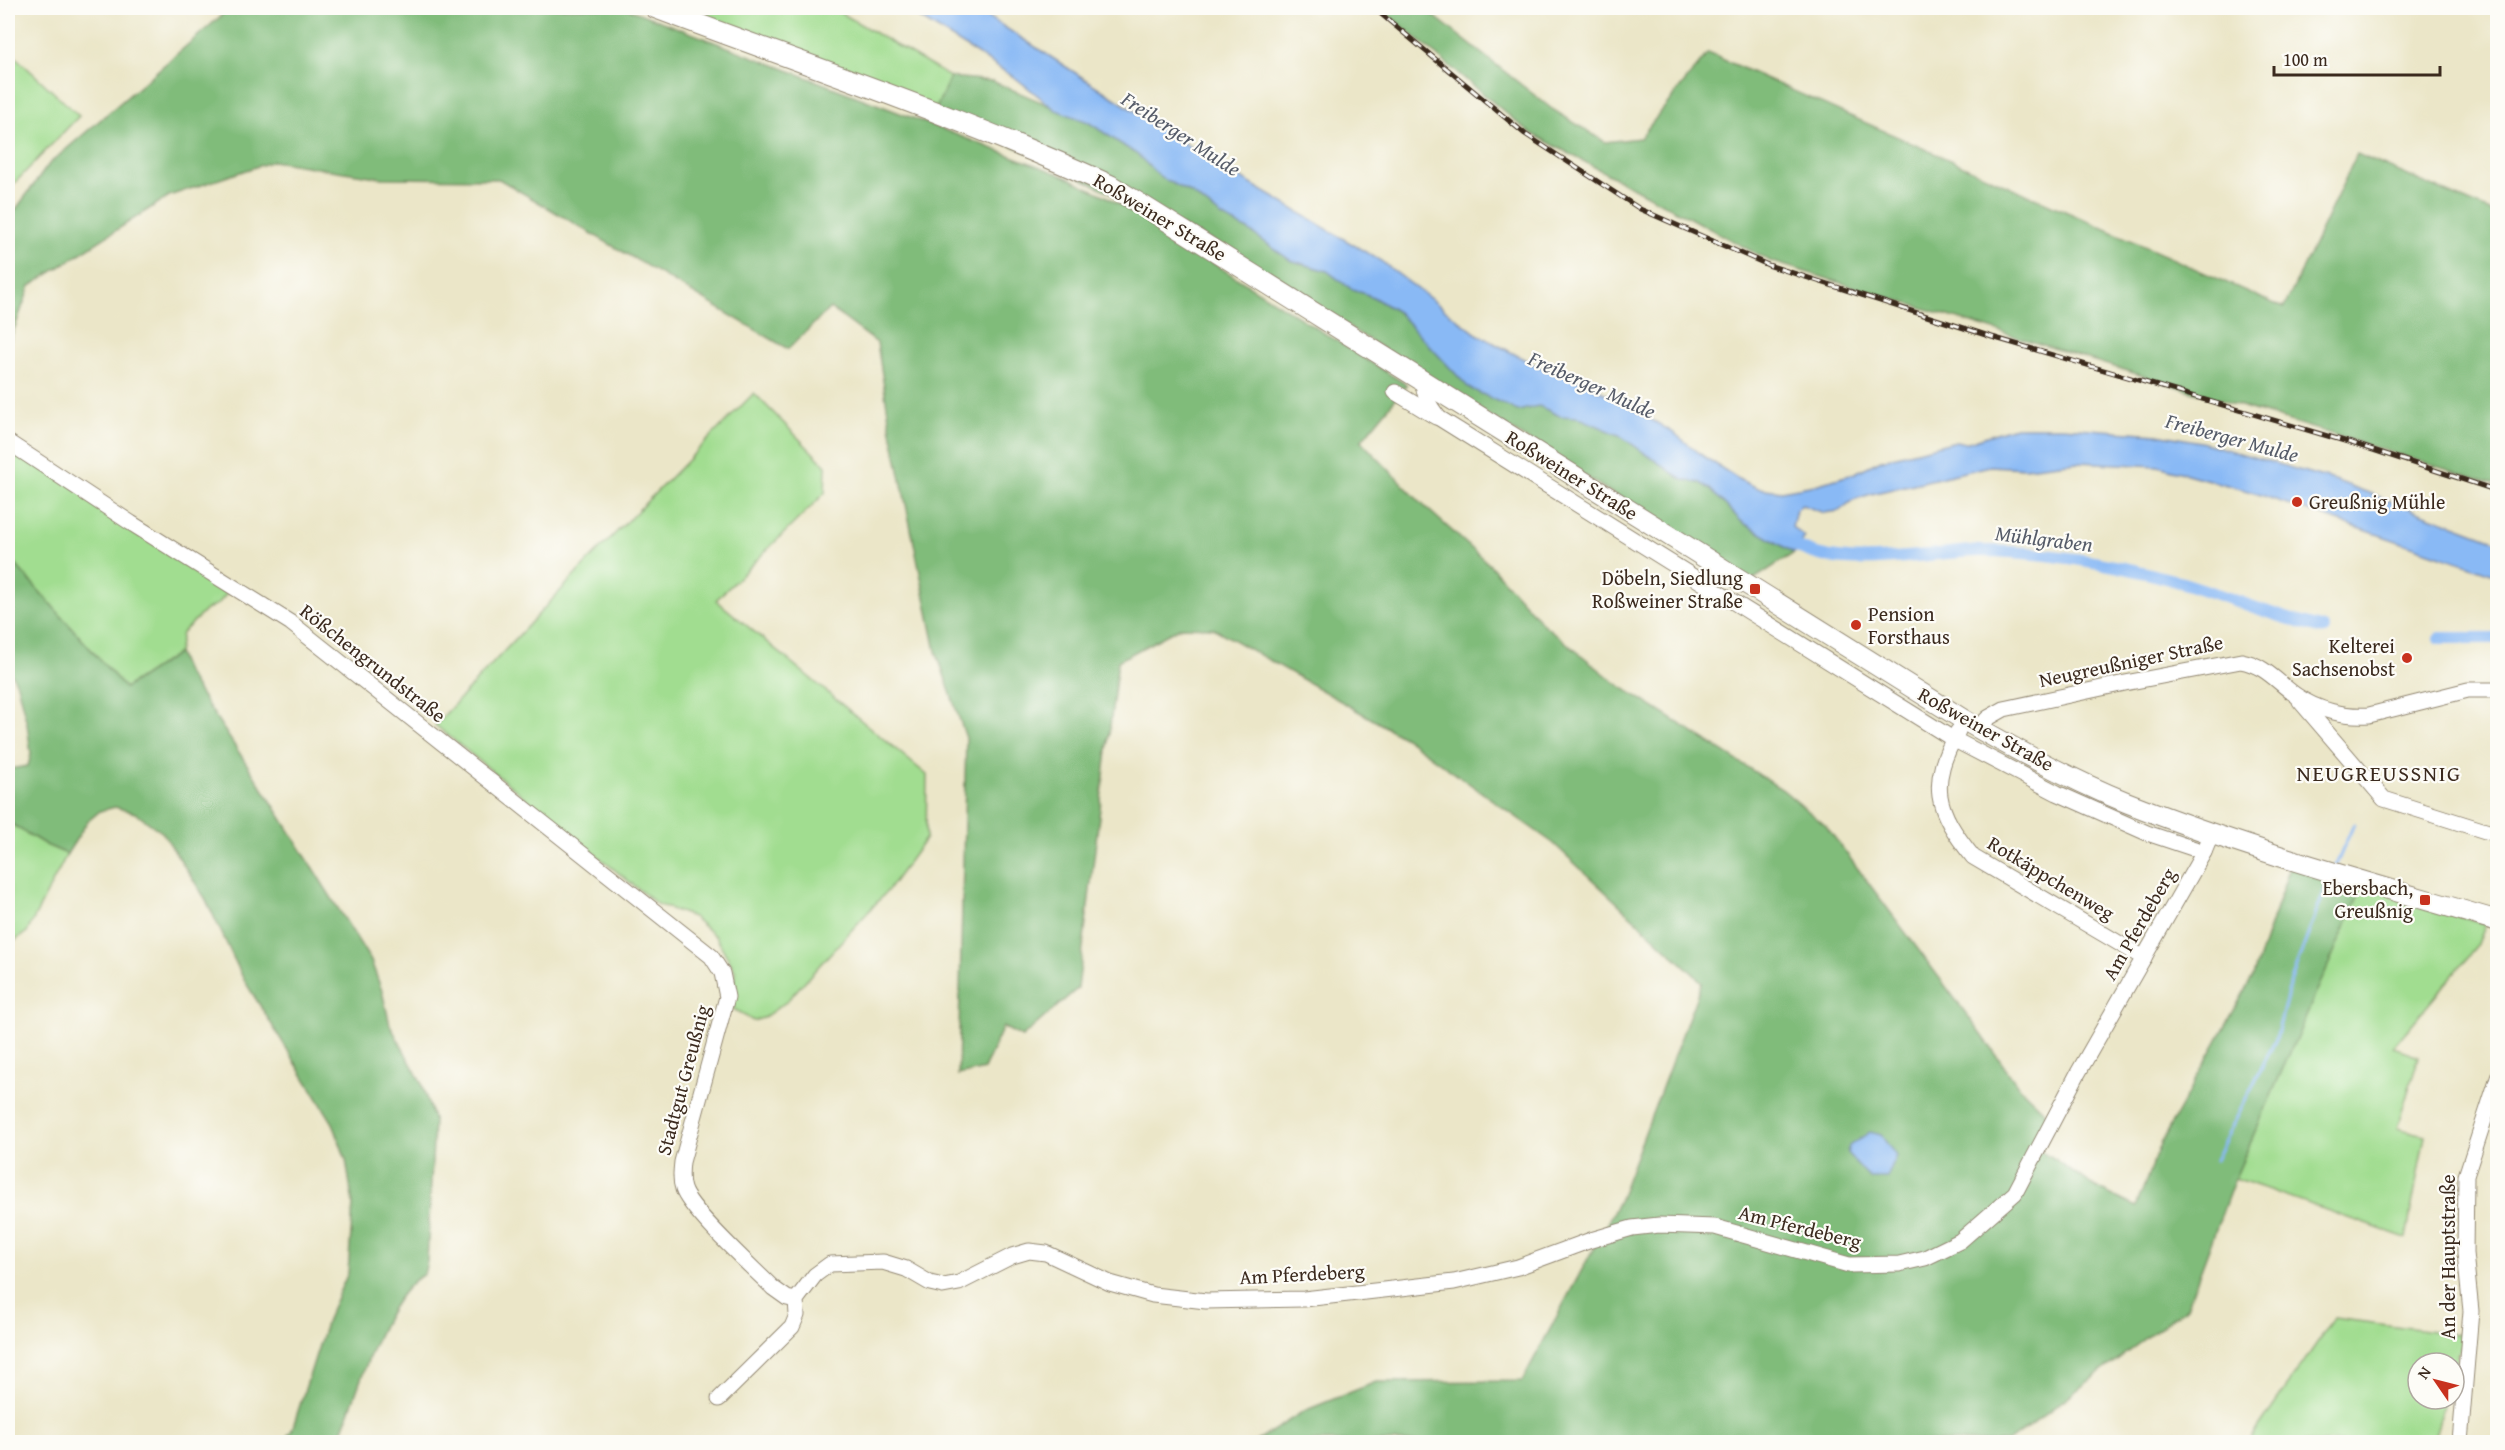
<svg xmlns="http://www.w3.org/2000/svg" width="2505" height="1450" viewBox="0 0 2505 1450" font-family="'Gentium Book Plus',serif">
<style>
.green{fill:#a1dd90;stroke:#6e8457;stroke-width:1.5}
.forest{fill:#80bc7a;stroke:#5e734c;stroke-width:1.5}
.water{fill:#89b9f5;stroke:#62728a;stroke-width:1.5}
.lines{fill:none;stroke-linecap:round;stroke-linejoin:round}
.stream{stroke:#89b9f5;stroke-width:3}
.canal{stroke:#89b9f5;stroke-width:12}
.minor-casing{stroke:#938873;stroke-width:17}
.major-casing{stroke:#938873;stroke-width:22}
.minor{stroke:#fff;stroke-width:15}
.major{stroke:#fff;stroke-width:20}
.rail-casing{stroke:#3b2a1e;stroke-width:5}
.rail{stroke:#fdfcf7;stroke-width:3;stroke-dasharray:9;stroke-linecap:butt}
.poi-dot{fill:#c8321e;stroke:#fdfcf7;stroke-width:2}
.labels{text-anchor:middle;stroke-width:4.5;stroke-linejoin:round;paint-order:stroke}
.street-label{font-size:20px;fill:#3b2a1e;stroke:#fdfcf7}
.poi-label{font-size:20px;fill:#3b2a1e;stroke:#fdfcf7;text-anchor:end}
.water-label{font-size:21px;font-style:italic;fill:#565c69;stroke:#fdfcf7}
.quarter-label{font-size:22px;letter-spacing:1.5px;fill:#3b2a1e;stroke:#fdfcf7}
</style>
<rect width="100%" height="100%" fill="#fdfcf7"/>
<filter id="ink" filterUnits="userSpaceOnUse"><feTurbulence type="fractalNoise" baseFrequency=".0167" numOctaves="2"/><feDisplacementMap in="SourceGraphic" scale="12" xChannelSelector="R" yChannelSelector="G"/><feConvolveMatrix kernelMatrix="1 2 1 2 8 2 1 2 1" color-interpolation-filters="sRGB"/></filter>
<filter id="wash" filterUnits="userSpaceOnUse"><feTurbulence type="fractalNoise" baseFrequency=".008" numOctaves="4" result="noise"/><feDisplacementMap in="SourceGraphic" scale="24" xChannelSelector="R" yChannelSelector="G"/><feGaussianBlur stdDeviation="1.35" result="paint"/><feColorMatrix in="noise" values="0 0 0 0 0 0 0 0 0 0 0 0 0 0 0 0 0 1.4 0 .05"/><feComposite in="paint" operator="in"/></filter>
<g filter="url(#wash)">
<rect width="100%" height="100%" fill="#ebe6c8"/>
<g class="green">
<polygon points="669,8 833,8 950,77 936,109"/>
<polygon points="8,50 79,116 8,190"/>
<polygon points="754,393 826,466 825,493 716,600 927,775 926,838 889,889 786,1002 763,1018 753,1021 732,1008 735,971 716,937 693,917 657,904 435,725 592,557"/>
<polygon points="8,445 231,589 218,604 207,609 182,633 178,653 125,688 8,556"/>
<polygon points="8,822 46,845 67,854 27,932 8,945"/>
<polygon points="2362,886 2486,924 2477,946 2393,1047 2419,1056 2397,1128 2425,1135 2406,1238 2235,1178"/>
<polygon points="2334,1318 2464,1335 2454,1371 2454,1363 2418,1363 2418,1399 2446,1399 2433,1442 2249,1442"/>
</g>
<g class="forest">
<polygon points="226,8 626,8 1064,176 1106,196 1407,385 1361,441 1422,504 1490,565 1542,623 1617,684 1783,790 1826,826 1985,1039 2017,1085 2050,1117 2040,1150 2099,1189 2136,1207 2160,1144 2253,976 2291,864 2336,878 2335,888 2359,895 2235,1178 2187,1307 2008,1442 1255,1442 1304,1411 1376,1382 1522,1381 1619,1201 1702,982 1553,843 1405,738 1213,628 1181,627 1118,661 1078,988 1022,1037 1003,1027 984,1069 958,1075 966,738 936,651 891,431 877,343 830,308 788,349 499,179 383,178 273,161 169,196 30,286 8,346 8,220 49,164 221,16"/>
<polygon points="1380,8 1424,8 1552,109 1605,142 1640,138 1708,53 2284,308 2357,154 2497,214 2497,485 1770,261 1529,132"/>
<polygon points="950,77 992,81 1088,122 1138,155 1160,177 1191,193 1223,217 1248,230 1290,260 1327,271 1350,288 1373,297 1398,312 1469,388 1518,411 1539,406 1560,416 1577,416 1619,435 1683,480 1699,482 1710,489 1742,522 1794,553 1751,581 1214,242 936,109"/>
<path d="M8,556l117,132 53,-35 8,19 83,126 102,163 11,30 8,34 31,57 13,39 -7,141 -3,12c-44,25 -66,121 -86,168h-55l9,-12 36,-113 20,-44 5,-69 -7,-44 -13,-37 -89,-143 -39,-82 -42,-65 -28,-20 -20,-6 -15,4 -13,11 -20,32 -21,-9 -38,-23v-56l2,3 18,-3 3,-12 -4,-30 -10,-40 -9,-17z"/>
</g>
<g class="water">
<polygon points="904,8 975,8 1204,156 1381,261 1477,334 1535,365 1583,382 1622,402 1674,433 1703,456 1740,480 1758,488 1781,491 1815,485 1853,474 1881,460 1956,441 1965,443 2015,427 2063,427 2157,434 2201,442 2337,481 2497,541 2497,575 2252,492 2158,466 2077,462 2025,468 1990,466 1871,494 1853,500 1839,511 1824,513 1802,505 1796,510 1792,527 1805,537 1794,553 1742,522 1710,489 1699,482 1683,480 1619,435 1577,417 1560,416 1539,406 1518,411 1469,388 1398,312 1373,297 1350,288 1327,271 1290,260 1248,230 1223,217 1191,193 1160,177 1138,155 1088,122 1056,110 1017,79"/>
<polygon points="1870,1132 1881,1135 1896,1156 1887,1178 1870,1178 1847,1153 1849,1146"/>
</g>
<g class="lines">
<g class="stream">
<polyline points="2336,865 2354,824"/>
<polyline points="2215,1160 2276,1039 2291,980 2329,879"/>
</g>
<g class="canal">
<path d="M1786,538c42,39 141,13 194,13 59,0 132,12 189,28 52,14 102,37 155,50"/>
<polyline points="2440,638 2498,638"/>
</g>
</g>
</g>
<g filter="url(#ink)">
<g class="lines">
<defs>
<g id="minor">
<path d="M1423,382c1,15 7,25 16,36l514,321 104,54 90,40 57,19"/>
<polyline points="1395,392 1436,417"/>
<path d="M8,442l123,81 160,100 420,333 11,17 5,24 -45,165c-1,9 -2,18 1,27 7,22 71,80 90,99l14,10 9,2"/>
<polyline points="2300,701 2384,799 2498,835"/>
<path d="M1978,728l10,-10 16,-9 121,-26 116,-22c24,4 37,22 56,35 20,14 48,21 72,19l99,-25h30"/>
<path d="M1958,731c-30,53 -23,79 15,126l171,101"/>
<polyline points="719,1399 792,1327 797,1315 796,1300 815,1275 830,1264 883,1262 906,1269 930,1283 943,1286 959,1283 1012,1256 1029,1251 1046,1253 1110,1283 1153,1295 1206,1301 1304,1299 1454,1282 1518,1267 1591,1240 1632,1228 1659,1225 1715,1227 1849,1265 1899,1264 1925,1258 1960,1241 2015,1193 2078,1073 2204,852 2212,833"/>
<polyline points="2460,1442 2471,1311 2465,1253 2466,1176 2498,1077"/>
</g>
<path id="major" d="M655,8c152,57 307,109 455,177l854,535c52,30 106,59 162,82 121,48 247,82 372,119"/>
</defs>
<use href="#minor" class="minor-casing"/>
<use href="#major" class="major-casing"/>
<use href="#minor" class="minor"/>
<use href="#major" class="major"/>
<defs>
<polyline id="rail" points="1374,8 1525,134 1640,209 1768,265 1992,337 2358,445 2498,491"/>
</defs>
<use href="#rail" class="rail-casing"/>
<use href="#rail" class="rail"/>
</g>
</g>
<g class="poi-dot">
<circle cx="2297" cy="502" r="6"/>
<rect x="1749" y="583" width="12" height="12" rx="3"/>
<circle cx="1856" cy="625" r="6"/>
<circle cx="2407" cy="658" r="6"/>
<rect x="2419" y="894" width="12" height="12" rx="3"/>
</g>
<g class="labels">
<g class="street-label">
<text transform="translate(1160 217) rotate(31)" y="7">Roßweiner Straße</text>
<text transform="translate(1572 475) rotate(32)" y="7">Roßweiner Straße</text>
<text transform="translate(2131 661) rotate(-12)" y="7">Neugreußniger Straße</text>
<text transform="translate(373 663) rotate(38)" y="7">Rößchengrundstraße</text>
<text transform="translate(1986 729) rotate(29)" y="7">Roßweiner Straße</text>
<text transform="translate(2051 878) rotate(31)" y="7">Rotkäppchenweg</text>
<text transform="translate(2139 924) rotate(-60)" y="7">Am Pferdeberg</text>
<text transform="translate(683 1080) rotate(-75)" y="7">Stadtgut Greußnig</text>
<text transform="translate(1800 1227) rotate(14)" y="7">Am Pferdeberg</text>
<text transform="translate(2448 1257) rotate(-90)" y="7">An der Hauptstraße</text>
<text transform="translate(1302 1274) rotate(-3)" y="7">Am Pferdeberg</text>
</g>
<g class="poi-label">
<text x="2309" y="509" text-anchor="start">Greußnig Mühle</text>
<text x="1743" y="585">Döbeln, Siedlung<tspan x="1743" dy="23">Roßweiner Straße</tspan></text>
<text x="1868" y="621" text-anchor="start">Pension<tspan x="1868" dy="23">Forsthaus</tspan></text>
<text x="2395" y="653">Kelterei<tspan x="2395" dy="23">Sachsenobst</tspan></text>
<text x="2413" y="895">Ebersbach,<tspan x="2413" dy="23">Greußnig</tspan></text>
</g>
<g class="water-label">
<text transform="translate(1181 134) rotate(33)" y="7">Freiberger Mulde</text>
<text transform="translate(1592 385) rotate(24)" y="7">Freiberger Mulde</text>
<text transform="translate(2232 438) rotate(15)" y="7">Freiberger Mulde</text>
<text transform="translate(2044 539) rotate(7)" y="7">Mühlgraben</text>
</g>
<g class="quarter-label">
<text x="2379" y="781">NEUGREUSSNIG</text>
</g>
</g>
<rect width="2505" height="1450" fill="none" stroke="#fdfcf7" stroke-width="30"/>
<g transform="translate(2436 1381) rotate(305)"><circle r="28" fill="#fdfcf7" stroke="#afa8a0" stroke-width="1.5"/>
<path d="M0-4.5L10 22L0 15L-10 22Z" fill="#c8321e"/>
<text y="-9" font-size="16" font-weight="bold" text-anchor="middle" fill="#3b2a1e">N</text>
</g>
<path d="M2274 66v9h166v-9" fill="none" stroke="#3b2a1e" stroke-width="3"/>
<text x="2283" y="66" font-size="18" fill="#3b2a1e" stroke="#fdfcf7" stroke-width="4.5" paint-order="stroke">100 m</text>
</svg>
